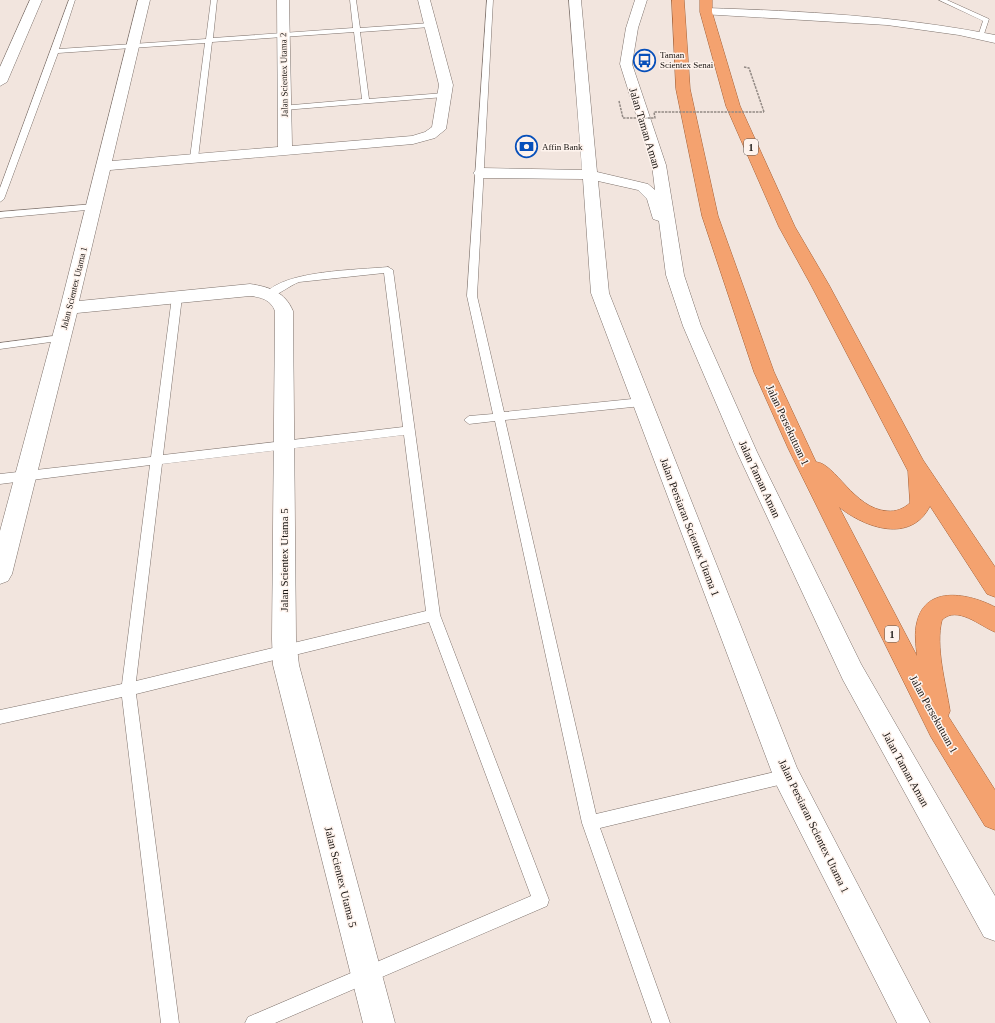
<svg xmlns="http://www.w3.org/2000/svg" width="995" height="1023" viewBox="0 0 995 1023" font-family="Georgia,serif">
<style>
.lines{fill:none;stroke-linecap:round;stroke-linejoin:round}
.service-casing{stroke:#7e726c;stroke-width:1}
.minor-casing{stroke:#7e726c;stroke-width:1}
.trunk-casing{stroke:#a56137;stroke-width:1}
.path{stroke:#928984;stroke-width:1.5;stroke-dasharray:2.5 1;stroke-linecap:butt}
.service{fill:#fff;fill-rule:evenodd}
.minor{fill:#fff;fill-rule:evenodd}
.trunk{fill:#f4a26f;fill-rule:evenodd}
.path-bridge{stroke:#928984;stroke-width:1.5;stroke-dasharray:2.5 1;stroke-linecap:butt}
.labels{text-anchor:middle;stroke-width:3;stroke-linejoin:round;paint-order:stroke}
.far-poi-label{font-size:9px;fill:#181411;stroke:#fef3ed;text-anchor:start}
.far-street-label{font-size:9px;fill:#181411;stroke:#fef3ed}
.shield{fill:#fef3ed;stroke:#5d5753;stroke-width:1}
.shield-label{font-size:10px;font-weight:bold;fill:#181411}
.street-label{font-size:11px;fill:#181411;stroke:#fef3ed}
</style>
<rect width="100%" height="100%" fill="#f2e5de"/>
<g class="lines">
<defs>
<g id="service">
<polygon points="69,0 75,0 59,49 206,39 211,0 217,0 213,38 353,28 350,0 356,0 360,28 430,23 433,25 430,27 360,32 369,99 444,93 448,95 444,97 284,110 281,110 281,106 362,99 354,32 212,42 198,158 194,160 190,158 205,43 58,53 4,199 0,202 0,188"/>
<polygon points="487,0 493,0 477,296 504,412 642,398 647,402 642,406 505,420 596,814 787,769 792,771 794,776 792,781 787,783 600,828 670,1023 652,1023 582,823 495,421 469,424 464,420 469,416 493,414 467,296"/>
<polygon points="939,0 947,0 989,19 983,37 978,36 983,21"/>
<polygon points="94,204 97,205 97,209 0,218 0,212"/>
<path d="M388,267l5,3 47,345 109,285 -2,6 -272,117h-30l3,-6 283,-121 -102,-274 -293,72 43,329h-18l-39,-326 -122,27v-14l122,-26 28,-219 -150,19v-10l151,-17 21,-160 5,-3 5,3 -19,158 240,-28 -19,-154 -85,9c-10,4 -19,12 -29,15l-5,-3c19,-24 93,-24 123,-27zM404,435l22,176 -290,70 26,-217z"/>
<polygon points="61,335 66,338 65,340 0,349 0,343"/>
</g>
<g id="minor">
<polygon points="30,0 42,0 7,82 0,86 0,67"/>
<path d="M138,0h12l-38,161 166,-14 -1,-147h12l3,146 120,-10 13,-4 7,-5 7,-42 -21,-85h12l23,85 -7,44 -11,9 -22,6 -303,26 -31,131 171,-17c20,3 35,8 43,27l3,328 3,26 96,358h-32l-90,-358 -1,-26 3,-328c-4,-11 -14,-14 -25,-15l-173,17 -65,261 -4,7 -8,3v-53l60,-223z"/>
<polygon points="569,0 581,0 597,172 648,184 655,190 652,165 620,64 626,28 635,0 647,0 638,28 632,64 666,165 684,275 701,326 757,452 861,664 995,896 995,941 984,937 843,680 737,452 683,326 666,275 659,221 653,219 647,199 638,190 598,181 609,293 797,768 930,1023 897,1023 777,786 591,293 583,179 481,178 476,176 473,173 476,170 481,168 582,170"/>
<path d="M706,8c97,3 193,8 289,27v8l-36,-8 -72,-10 -185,-11 -2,-2 2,-2z"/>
</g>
<path id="trunk" d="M672,0h12l6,89 28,127 56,156 42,90c19,1 38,47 71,49 9,1 16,-2 23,-8l-2,-32 -97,-186 -32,-58 -53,-121 -26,-94v-12h12v12l28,94 55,121 34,58 94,175 72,107v30l-8,-3 -57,-88c-19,38 -65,22 -91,1l78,149c-1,-11 -3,-23 0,-34 9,-38 53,-28 78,-15v25c-15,-6 -38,-27 -53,-12 -7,26 4,64 8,91l-2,5 47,74v40l-10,-4 -54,-89 -143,-289 -34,-76 -52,-156 -26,-127z"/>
</defs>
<use href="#service" class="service-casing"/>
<use href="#minor" class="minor-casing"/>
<use href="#trunk" class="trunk-casing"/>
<polyline class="path" points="744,67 749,68 764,112"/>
<use href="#service" class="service"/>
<use href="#minor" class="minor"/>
<use href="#trunk" class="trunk"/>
<polyline class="path-bridge" points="619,101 623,118 655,118 654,112 764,112"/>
</g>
<defs>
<symbol id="bus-ring" viewBox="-11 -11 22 22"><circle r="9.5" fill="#fef3ed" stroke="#074fba" stroke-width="1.5"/><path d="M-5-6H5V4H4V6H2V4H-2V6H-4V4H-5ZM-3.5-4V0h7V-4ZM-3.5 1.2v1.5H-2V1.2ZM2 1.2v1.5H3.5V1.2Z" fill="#074fba"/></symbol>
<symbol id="bank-ring" viewBox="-11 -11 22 22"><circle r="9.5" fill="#fef3ed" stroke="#074fba" stroke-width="1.5"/><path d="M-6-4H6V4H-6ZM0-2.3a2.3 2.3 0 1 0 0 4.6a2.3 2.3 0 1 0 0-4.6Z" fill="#074fba"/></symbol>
</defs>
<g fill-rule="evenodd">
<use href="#bus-ring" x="632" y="48" width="25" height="25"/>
<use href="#bank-ring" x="514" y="134" width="25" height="25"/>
</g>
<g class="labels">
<g class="far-poi-label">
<text x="660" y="58">Taman<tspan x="660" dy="10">Scientex Senai</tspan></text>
<text x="542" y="150">Affin Bank</text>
</g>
<g class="far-street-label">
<text transform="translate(284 75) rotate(-91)" y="3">Jalan Scientex Utama 2</text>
<text transform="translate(74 288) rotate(-76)" y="3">Jalan Scientex Utama 1</text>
</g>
<g class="shield">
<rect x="744" y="139" width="14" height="16" rx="3"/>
<rect x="885" y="626" width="14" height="16" rx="3"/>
</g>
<g class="shield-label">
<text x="751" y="151">1</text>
<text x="892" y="638">1</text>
</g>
<g class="street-label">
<text transform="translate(645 128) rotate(73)" y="4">Jalan Taman Aman</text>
<text transform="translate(788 425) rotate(65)" y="4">Jalan Persekutuan 1</text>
<text transform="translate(760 479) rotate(65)" y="4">Jalan Taman Aman</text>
<text transform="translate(690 527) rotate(69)" y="4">Jalan Persiaran Scientex Utama 1</text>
<text transform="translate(284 560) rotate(-90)" y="4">Jalan Scientex Utama 5</text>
<text transform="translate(934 714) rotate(61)" y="4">Jalan Persekutuan 1</text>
<text transform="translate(906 769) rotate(61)" y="4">Jalan Taman Aman</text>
<text transform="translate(814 826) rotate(64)" y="4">Jalan Persiaran Scientex Utama 1</text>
<text transform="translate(341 877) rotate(76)" y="4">Jalan Scientex Utama 5</text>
</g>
</g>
</svg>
